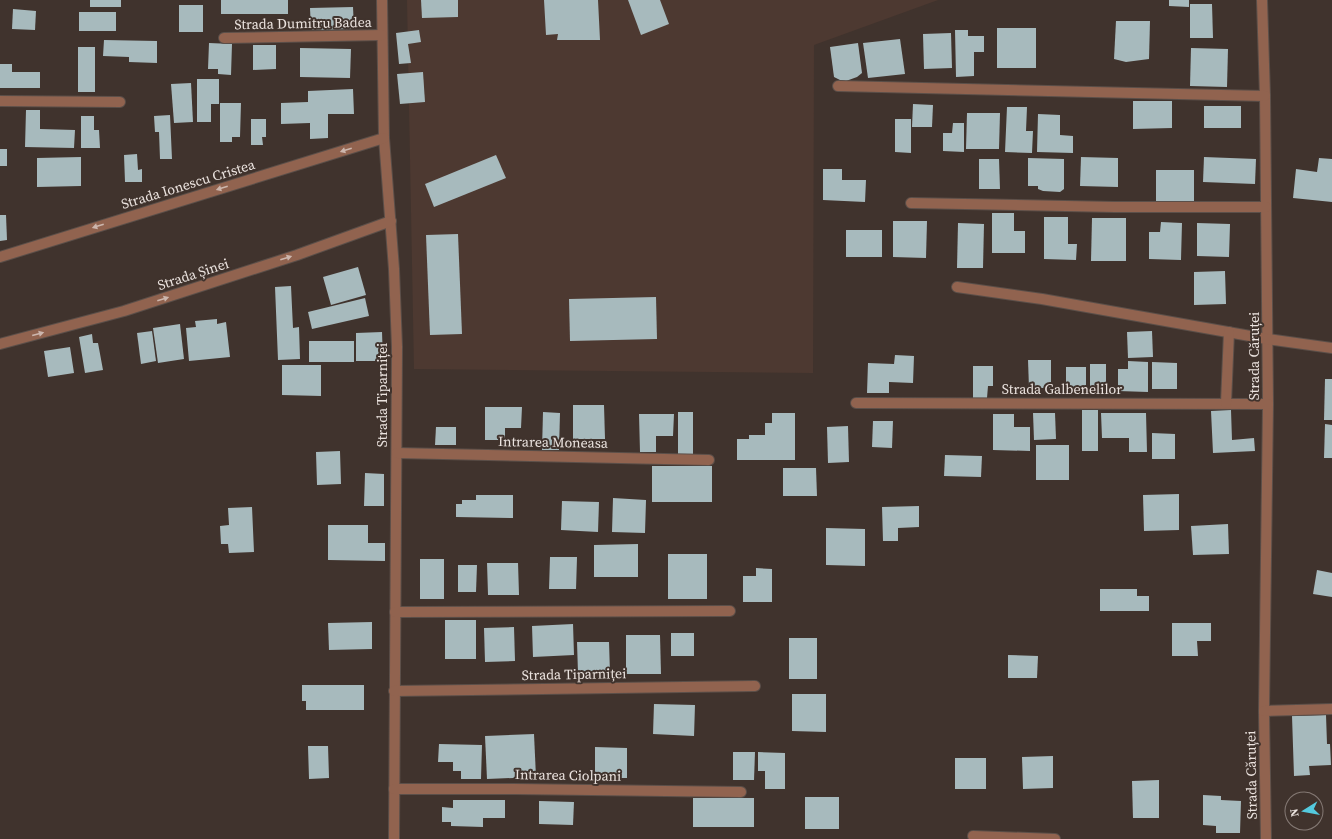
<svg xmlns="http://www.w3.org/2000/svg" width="1332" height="839" viewBox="0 0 1332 839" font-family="'Source Serif 4',serif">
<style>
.built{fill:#4d3931}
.building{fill:#a7babd}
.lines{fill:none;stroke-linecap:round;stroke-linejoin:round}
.minor-casing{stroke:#5b4f49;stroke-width:12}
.minor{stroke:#91634f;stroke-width:10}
.oneway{fill:#ccb6ad}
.labels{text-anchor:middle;stroke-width:4;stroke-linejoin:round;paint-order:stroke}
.street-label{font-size:14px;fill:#ebe3df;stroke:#40332d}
</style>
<rect width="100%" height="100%" fill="#40332d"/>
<polygon class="built" points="407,0 938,0 814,45 813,373 414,369"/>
<g class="building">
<rect x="90" y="0" width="31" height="7"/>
<rect x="221" y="0" width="67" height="14"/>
<polygon points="421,0 458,0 458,17 422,18"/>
<polygon points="544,0 598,0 600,40 557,40 558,34 546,35"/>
<polygon points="628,0 660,0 669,24 641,35"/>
<polygon points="1169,0 1189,0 1189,7 1169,6"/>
<polygon points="1190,4 1212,4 1213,38 1190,38"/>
<rect x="179" y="5" width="24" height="27"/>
<polygon points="353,7 354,29 311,30 310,8"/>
<polygon points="13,9 36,11 35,30 12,29"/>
<rect x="79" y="12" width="37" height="19"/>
<polygon points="1116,21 1150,21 1149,59 1126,62 1114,59"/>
<rect x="997" y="28" width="39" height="40"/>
<polygon points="419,30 421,42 408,44 411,63 399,64 396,33"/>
<polygon points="955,30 968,30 968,36 984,36 984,52 974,52 974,76 956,77"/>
<polygon points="951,33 952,68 924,69 923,34"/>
<polygon points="900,39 905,74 868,78 863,43"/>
<polygon points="104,40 157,41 157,63 129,62 129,57 103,56"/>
<polygon points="209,43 232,44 231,75 218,74 218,69 208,69"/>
<polygon points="858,43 862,73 857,77 846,81 840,80 834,77 830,47"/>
<polygon points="253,45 276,45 276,69 253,70"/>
<rect x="78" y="47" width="17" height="45"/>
<polygon points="300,48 351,49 350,78 300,77"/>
<polygon points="1191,48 1228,49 1227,87 1190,86"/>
<polygon points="0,64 12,64 12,72 40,72 40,88 0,88"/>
<polygon points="423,72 425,102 400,104 397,74"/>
<polygon points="197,79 219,79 219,104 211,104 211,122 197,122"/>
<polygon points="191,83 193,122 174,123 171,84"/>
<polygon points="353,89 354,114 328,114 328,138 310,139 310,123 281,124 281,103 308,102 308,91"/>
<polygon points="1133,101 1172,101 1172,128 1133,129"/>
<polygon points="220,103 241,103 240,137 232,137 232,142 220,142"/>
<polygon points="913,104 933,105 932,127 912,127"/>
<rect x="1204" y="106" width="37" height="22"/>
<polygon points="1007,107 1027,107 1026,131 1033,131 1032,153 1005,152"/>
<polygon points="26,110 40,110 40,129 75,130 74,148 25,147"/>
<polygon points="967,113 1000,113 999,149 966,149"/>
<polygon points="1038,114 1060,115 1060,135 1073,136 1073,153 1037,152"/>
<polygon points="170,115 172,159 160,159 159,132 155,132 154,116"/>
<polygon points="81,116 94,116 94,130 99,130 100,148 81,148"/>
<polygon points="251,119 266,119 266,137 262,137 263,145 251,145"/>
<polygon points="895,119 911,119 911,153 895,152"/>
<polygon points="953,123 964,123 964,152 943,151 943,133 952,133"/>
<rect x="0" y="149" width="7" height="17"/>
<polygon points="137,154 138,170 142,169 142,182 125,182 124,155"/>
<polygon points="496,155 506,178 434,207 425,184"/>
<polygon points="81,157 81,186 37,187 37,158"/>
<polygon points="1081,157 1118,158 1118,187 1080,186"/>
<polygon points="1204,157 1256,159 1255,184 1203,182"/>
<polygon points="1028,158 1064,159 1064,189 1060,192 1043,191 1038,189 1038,186 1028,186"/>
<polygon points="1319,158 1332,159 1332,202 1293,198 1296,169 1317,172"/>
<polygon points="979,159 999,159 1000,189 979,189"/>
<polygon points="823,169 842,169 842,180 866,180 865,202 823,200"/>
<rect x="1156" y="170" width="38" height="32"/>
<polygon points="992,213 1014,213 1014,231 1025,231 1025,253 992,253"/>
<polygon points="0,215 6,215 7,240 0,241"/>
<polygon points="1044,217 1068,217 1068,244 1077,244 1076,260 1044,259"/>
<polygon points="1092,218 1126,218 1126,261 1091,261"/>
<polygon points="893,221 927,221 926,258 893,257"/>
<polygon points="1161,222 1182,223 1181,260 1149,259 1149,232 1160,232"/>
<polygon points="958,223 984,224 983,268 957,268"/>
<polygon points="1197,223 1230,224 1229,257 1197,256"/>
<rect x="846" y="230" width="36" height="27"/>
<polygon points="458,234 462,334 430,335 426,235"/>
<polygon points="358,267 366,295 331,305 323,277"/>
<polygon points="1225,271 1226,304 1194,305 1194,272"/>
<polygon points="291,286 293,328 299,327 300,359 278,360 275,287"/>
<polygon points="656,297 657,339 570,341 569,299"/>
<polygon points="365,298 369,316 312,329 308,312"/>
<polygon points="217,319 217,324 226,322 230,357 189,361 186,328 196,327 195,321"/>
<polygon points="180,324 184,359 158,363 153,328"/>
<polygon points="152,331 156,361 141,364 137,333"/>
<polygon points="1152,331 1153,357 1128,358 1127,332"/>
<polygon points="382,332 383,361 356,361 356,333"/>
<polygon points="92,334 93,343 98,343 103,370 85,373 79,337"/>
<rect x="309" y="341" width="45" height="21"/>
<polygon points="70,347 74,373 48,377 44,351"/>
<polygon points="895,355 914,356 913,383 889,382 889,393 867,393 868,363 894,364"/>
<polygon points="1028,360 1051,360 1051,388 1029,388"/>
<polygon points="1128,361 1148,362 1148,392 1118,391 1118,369 1128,369"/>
<polygon points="1152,362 1177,363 1177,389 1152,389"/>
<rect x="1090" y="364" width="16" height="26"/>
<polygon points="282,365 321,365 321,396 282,395"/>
<polygon points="973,366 993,366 993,386 988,386 987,398 973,398"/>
<polygon points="1066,367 1086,367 1086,388 1066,389"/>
<polygon points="1325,379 1332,379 1332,420 1324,420"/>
<polygon points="573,405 604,405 605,439 573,439"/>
<polygon points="485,407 522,407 521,428 505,428 505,440 485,440"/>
<rect x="1082" y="410" width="16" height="41"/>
<polygon points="1231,410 1232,440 1254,438 1255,451 1213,453 1211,411"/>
<polygon points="543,412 560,413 559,450 542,450"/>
<rect x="678" y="412" width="15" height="43"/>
<polygon points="772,413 795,413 795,460 737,460 737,439 749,439 749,435 765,435 765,423 772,423"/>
<polygon points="1033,413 1055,413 1056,439 1034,440"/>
<polygon points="1101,413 1146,413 1147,452 1129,452 1129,438 1102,438"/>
<polygon points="639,414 674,414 673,436 656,436 656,452 640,452"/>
<polygon points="993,414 1014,414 1014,427 1030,427 1030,451 993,450"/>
<polygon points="873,421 893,421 892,448 872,447"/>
<polygon points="1325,424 1332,425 1332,458 1324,458"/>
<polygon points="848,426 849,462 828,463 827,427"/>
<polygon points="436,427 456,427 456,445 435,445"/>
<polygon points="1152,433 1175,434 1175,459 1152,459"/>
<rect x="1036" y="445" width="33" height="35"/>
<polygon points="340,451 341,484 317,485 316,452"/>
<polygon points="945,455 982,456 981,477 944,476"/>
<rect x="652" y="466" width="60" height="36"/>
<polygon points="783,468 816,468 817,496 783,496"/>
<polygon points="365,473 384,474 384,506 364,506"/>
<polygon points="1179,494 1179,530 1144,531 1143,495"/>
<polygon points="476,495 513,495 513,518 456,517 456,504 462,504 462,500 476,500"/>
<polygon points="613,498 646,500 645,533 612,532"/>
<polygon points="562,501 599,502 598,532 561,530"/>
<polygon points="919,506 919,527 898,528 898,541 883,541 882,507"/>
<polygon points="252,507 254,552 229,553 228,544 221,544 220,526 229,525 228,508"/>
<polygon points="1228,524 1229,554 1193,555 1191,526"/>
<polygon points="328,525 368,525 368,543 385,543 385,561 328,560"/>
<polygon points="826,528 865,529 865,566 826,565"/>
<polygon points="638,544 638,577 594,577 594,545"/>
<rect x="668" y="554" width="39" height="45"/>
<polygon points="550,557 577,557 576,589 549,589"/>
<rect x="420" y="559" width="24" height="40"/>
<polygon points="487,563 518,563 519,595 488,595"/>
<polygon points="458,565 477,565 476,592 458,592"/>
<polygon points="756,568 772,569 772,602 743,602 743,576 756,576"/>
<polygon points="1317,570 1332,573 1332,597 1313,594"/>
<polygon points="1100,589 1137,589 1137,596 1149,596 1149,611 1100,611"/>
<rect x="445" y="620" width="31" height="39"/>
<polygon points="372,622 372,649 329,650 328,623"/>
<polygon points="1172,623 1211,623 1211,641 1197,641 1198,656 1172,656"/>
<polygon points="573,624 574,655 533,657 532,626"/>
<polygon points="514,627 515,661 485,662 484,628"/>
<rect x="671" y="633" width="23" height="23"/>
<polygon points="626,635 660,635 661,674 626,674"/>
<rect x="789" y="638" width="28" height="41"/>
<polygon points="577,642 609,642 610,673 578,673"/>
<polygon points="1008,655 1038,656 1037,678 1008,678"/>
<polygon points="302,685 364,685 364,710 306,710 306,701 302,701"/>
<polygon points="792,694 826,694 826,732 792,731"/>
<polygon points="654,704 695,705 694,736 653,734"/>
<polygon points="1326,715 1327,744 1330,744 1331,765 1309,766 1310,775 1294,776 1292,716"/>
<polygon points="534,734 536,777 487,779 485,736"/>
<polygon points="439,744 482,745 481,779 461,779 461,771 453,771 453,762 438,762"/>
<polygon points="308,746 328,746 329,778 309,779"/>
<polygon points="595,747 627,748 627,778 595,778"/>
<polygon points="733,752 755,752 754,780 733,780"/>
<polygon points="758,752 785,753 785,789 765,789 765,771 758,771"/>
<polygon points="1053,756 1053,788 1023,789 1022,757"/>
<rect x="955" y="758" width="31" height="31"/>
<polygon points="1159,780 1159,818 1133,818 1132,781"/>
<polygon points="1203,795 1221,796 1221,800 1241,801 1240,833 1216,833 1216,826 1203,825"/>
<rect x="805" y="797" width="34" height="32"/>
<rect x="693" y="798" width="61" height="29"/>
<polygon points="453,800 505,800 505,818 483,818 483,827 451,826 451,822 442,822 442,807 453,808"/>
<polygon points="539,801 574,802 573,825 539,824"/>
</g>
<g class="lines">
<defs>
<g id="minor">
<polyline points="382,0 384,138 394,269 397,347 394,839"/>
<polyline points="1262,0 1265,96 1268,404 1264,711 1266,839"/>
<polyline points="224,38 382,35"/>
<polyline points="838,86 1265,96"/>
<polyline points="0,101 120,102"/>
<polyline points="911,203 1115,207 1266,207"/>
<polyline points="0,257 384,138"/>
<polyline points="957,287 1042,299 1267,339 1332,348"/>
<polyline points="0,344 124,311 297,255 391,221"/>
<polyline points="856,403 1268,404"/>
<polyline points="1226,403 1229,332"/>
<polyline points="397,453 709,460"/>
<polyline points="395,612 730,611"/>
<polyline points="394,691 755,686"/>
<polyline points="1264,711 1332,709"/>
<polyline points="394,789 515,789 741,792"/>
<polyline points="973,836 1055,839"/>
</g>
</defs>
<use href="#minor" class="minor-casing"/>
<use href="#minor" class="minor"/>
</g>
<defs><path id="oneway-solid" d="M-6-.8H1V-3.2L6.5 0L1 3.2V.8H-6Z"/></defs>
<g class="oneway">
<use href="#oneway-solid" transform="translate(346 150) rotate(163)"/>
<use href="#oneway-solid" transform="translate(222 188) rotate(163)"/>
<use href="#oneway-solid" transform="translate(98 226) rotate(163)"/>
<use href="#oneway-solid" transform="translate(286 258) rotate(-18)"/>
<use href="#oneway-solid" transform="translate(163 299) rotate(-18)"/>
<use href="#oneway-solid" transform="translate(38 334) rotate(-15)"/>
</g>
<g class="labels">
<g class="street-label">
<text transform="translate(303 23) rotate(-1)" y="5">Strada Dumitru Badea</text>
<text transform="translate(188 184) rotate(-17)" y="5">Strada Ionescu Cristea</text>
<text transform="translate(193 274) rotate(-18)" y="5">Strada Șinei</text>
<text transform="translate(1254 356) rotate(-90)" y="5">Strada Căruței</text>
<text x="1062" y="394">Strada Galbenelilor</text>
<text transform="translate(382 395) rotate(-90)" y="5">Strada Tiparniței</text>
<text transform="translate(553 442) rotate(1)" y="5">Intrarea Moneasa</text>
<text transform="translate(574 674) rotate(-1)" y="5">Strada Tiparniței</text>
<text transform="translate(568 775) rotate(1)" y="5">Intrarea Ciolpani</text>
<text transform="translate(1251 775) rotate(-91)" y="5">Strada Căruței</text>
</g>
</g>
<g transform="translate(1304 811) rotate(259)"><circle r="19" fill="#40332d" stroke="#847974"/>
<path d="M0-3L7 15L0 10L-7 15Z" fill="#54cade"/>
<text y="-6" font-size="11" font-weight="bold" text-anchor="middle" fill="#ebe3df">N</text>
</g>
</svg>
